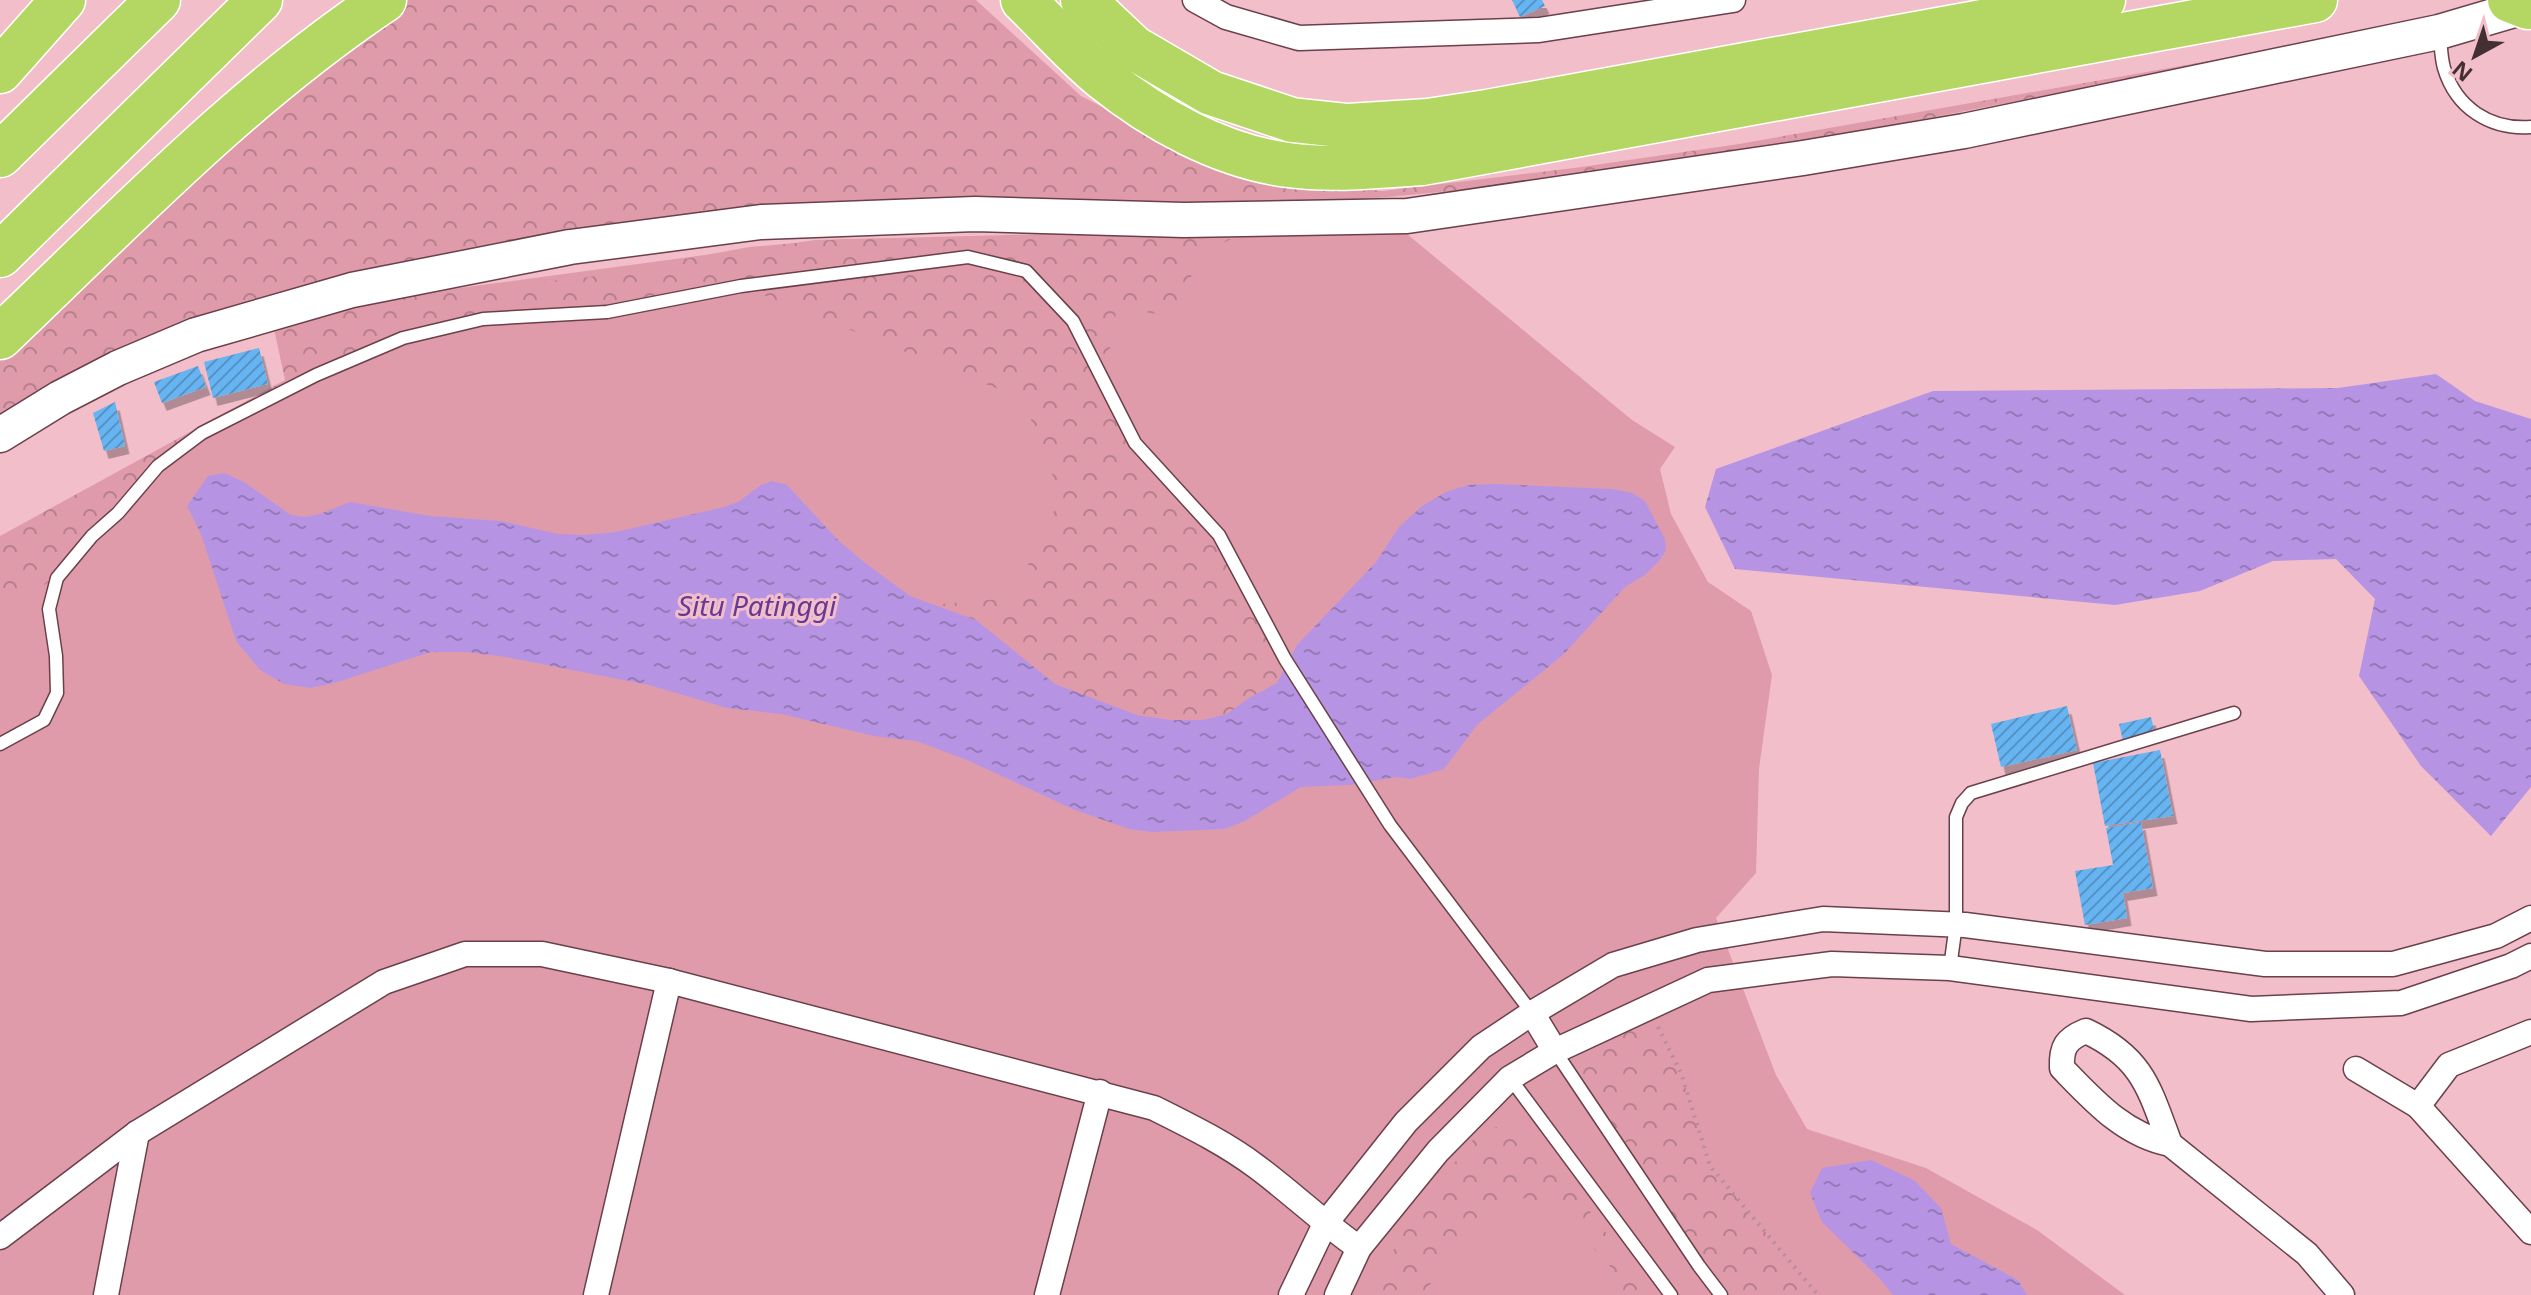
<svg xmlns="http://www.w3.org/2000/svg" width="2531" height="1295" viewBox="0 0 2531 1295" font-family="'Noto Sans',sans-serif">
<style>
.grass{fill:#e09bab}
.forest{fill:url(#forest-crowns)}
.water{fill:url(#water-ripples)}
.building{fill:url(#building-hatch);filter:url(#shadow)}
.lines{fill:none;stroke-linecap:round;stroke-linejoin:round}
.service-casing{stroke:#6a404a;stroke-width:15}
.minor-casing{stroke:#6a404a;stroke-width:27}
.secondary-casing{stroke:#6a404a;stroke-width:37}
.motorway-casing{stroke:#fff;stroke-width:47}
.path{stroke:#b68d96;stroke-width:4;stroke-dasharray:2 6;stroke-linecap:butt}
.service{stroke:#fff;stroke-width:12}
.minor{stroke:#fff;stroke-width:24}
.secondary{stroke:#fff;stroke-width:34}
.motorway{stroke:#b3d762;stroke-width:44}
.labels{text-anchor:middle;stroke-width:6;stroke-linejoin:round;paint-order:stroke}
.water-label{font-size:28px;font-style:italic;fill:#663994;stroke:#f2beca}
</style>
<defs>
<pattern id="forest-crowns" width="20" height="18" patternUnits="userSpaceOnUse" patternTransform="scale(2)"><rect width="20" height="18" fill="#e09bab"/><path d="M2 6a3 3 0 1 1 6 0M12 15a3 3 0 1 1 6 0" fill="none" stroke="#b77f8c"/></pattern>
<pattern id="water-ripples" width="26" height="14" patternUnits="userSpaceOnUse" patternTransform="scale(2)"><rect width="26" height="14" fill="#b694e3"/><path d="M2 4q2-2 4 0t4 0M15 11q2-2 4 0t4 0" fill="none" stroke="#9679b9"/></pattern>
<pattern id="building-hatch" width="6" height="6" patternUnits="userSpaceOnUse" patternTransform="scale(2)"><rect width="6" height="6" fill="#66b4f1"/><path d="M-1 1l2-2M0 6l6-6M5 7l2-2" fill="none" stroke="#5693c4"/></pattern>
<filter id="shadow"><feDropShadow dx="4.5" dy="8" stdDeviation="0" flood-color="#0004"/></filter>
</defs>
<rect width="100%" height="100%" fill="#f2beca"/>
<polygon class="grass" points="1201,230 1407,234 1632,420 1675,447 1660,469 1671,514 1708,582 1751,611 1772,675 1759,769 1756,873 1716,918 1776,1075 1807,1129 1926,1168 2037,1230 2125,1295 0,1295 0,547 314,376 291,322 393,297 816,240"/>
<g class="forest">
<polygon points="398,0 976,0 1081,96 1243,179 1383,191 1574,168 1739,144 2406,26 1738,155 1575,179 1273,208 898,201 282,294 0,422 0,353"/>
<polygon points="1258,226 1192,258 1191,283 1179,318 1117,307 1104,383 1135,443 1219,535 1285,659 1277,683 1249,698 1227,714 1203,720 1170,720 1137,715 1055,684 997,636 929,605 1012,598 1061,497 1023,399 741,286 607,312 483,319 403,338 202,433 158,466 57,578 0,608 0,536 285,380 274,329 405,296 589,277 749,247 843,239 1034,238"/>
<polygon points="1648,1007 1681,1073 1710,1166 1818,1295 1721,1295 1555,1051"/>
<polygon points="1501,1125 1532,1136 1654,1295 1625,1295 1617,1274 1561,1213 1525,1198 1497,1212 1459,1250 1421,1295 1370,1295 1410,1218 1476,1136"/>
</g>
<g class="water">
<polygon points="2436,374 2475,401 2531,419 2531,787 2491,836 2421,766 2359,676 2375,599 2336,559 2273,561 2200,591 2115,605 1735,569 1705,507 1716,469 1933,391 2338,388"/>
<polygon points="224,473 244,482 291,515 305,517 320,514 350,502 430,516 501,521 558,534 584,535 616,532 724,507 738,502 761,485 772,481 787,485 836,538 860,559 910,596 976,620 1055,684 1137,715 1170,720 1203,720 1227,714 1249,698 1277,683 1297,645 1376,562 1399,527 1422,506 1446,492 1468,485 1494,484 1613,489 1632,493 1645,501 1665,539 1666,550 1660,560 1645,575 1625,587 1563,655 1477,725 1444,769 1410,779 1397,777 1349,785 1301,787 1243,822 1224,829 1152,832 1129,829 1075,810 967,760 916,741 874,736 781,714 727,708 649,685 506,657 466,652 431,652 331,684 310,688 284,684 260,670 236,641 201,534 187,506 208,476"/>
<polygon points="1871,1160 1914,1180 1941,1208 1951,1244 2018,1280 2027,1295 1893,1295 1881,1280 1822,1222 1810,1193 1822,1168"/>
</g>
<g class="building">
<polygon points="1512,0 1542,0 1545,6 1520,17"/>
<polygon points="259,348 268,384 213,398 204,362"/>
<polygon points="198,366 206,387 162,403 154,382"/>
<polygon points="115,402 125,446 104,451 93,413"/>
<polygon points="2067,706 2077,750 2001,767 1991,724"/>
<polygon points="2151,717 2155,734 2123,741 2119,724"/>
<polygon points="2160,750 2173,816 2105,826 2093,763"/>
<polygon points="2141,822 2153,888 2123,893 2127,918 2085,925 2075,871 2113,865 2106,828"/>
</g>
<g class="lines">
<defs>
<g id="service">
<path d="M2440,36c1,10 1,22 4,32 12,40 46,62 87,59"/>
<polyline points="0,744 44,720 57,693 56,656 49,609 57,578 92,536 118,513 158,466 202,433 316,375 403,338 483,319 607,312 741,286 968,257 1026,271 1073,321 1135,443 1219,535 1285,659 1390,825 1532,1013"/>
<polyline points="1950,968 1956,924 1956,817 1962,803 1971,793 2234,713"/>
<polyline points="1555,1051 1699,1266 1721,1295"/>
<polyline points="1510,1078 1671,1295"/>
</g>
<g id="minor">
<polyline points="1195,0 1226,17 1299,38 1539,30 1733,0"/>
<polyline points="1532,1013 1555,1051"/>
<path d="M2086,1031c57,27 63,57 84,113 -46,-9 -76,-43 -108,-76 -1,-21 4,-29 24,-37z"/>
<polyline points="2356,1069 2418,1106 2531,1232"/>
<polyline points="2418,1106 2449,1065 2531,1032"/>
<polyline points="2170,1144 2307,1254 2342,1295"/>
<path d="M0,1237l137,-104 247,-151 81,-28h77l127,27 485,127c36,18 71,35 103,59 35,26 66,56 102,81"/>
<polyline points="106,1295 137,1133"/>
<polyline points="596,1295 669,981"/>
<polyline points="1047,1295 1100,1092"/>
<polyline points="1291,1295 1325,1224 1406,1122 1481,1047 1532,1013 1613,965 1697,940 1823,919 1965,925 2265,964 2393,964 2496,936 2531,918"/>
<polyline points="1337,1295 1359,1248 1438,1151 1510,1078 1555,1051 1708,980 1832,964 1950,968 2251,1009 2401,1003 2511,966 2531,956"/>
</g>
<polyline id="secondary" points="0,435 60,398 118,368 196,335 352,290 570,247 761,222 975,214 1184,220 1407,216 1803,158 1964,131 2439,32 2531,5"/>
<g id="motorway">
<path d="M1023,0c26,25 51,54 79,77 52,42 118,79 186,88 45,6 90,1 134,-2l893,-163"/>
<polyline points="1083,0 1134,48 1211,93 1292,120 1348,126 1428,121 1487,112 2103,0"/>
<polyline points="2510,0 2528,7"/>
<polyline points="0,71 63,0"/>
<polyline points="0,155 158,0"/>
<polyline points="0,255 260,0"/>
<path d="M0,337c123,-117 242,-242 384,-337"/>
</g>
</defs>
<use href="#service" class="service-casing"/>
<use href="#minor" class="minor-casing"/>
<use href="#secondary" class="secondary-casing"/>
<use href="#motorway" class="motorway-casing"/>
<polyline class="path" points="1658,1027 1681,1073 1710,1166 1818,1295"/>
<use href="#service" class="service"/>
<use href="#minor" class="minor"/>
<use href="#secondary" class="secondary"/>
<use href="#motorway" class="motorway"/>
</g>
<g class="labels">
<g class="water-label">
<text x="757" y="616">Situ Patinggi</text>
</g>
</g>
<g transform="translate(2475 56) rotate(220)" stroke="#f2beca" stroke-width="6" paint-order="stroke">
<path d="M0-6L14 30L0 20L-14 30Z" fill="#443034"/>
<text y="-12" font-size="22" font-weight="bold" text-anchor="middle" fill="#443034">N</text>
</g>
</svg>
